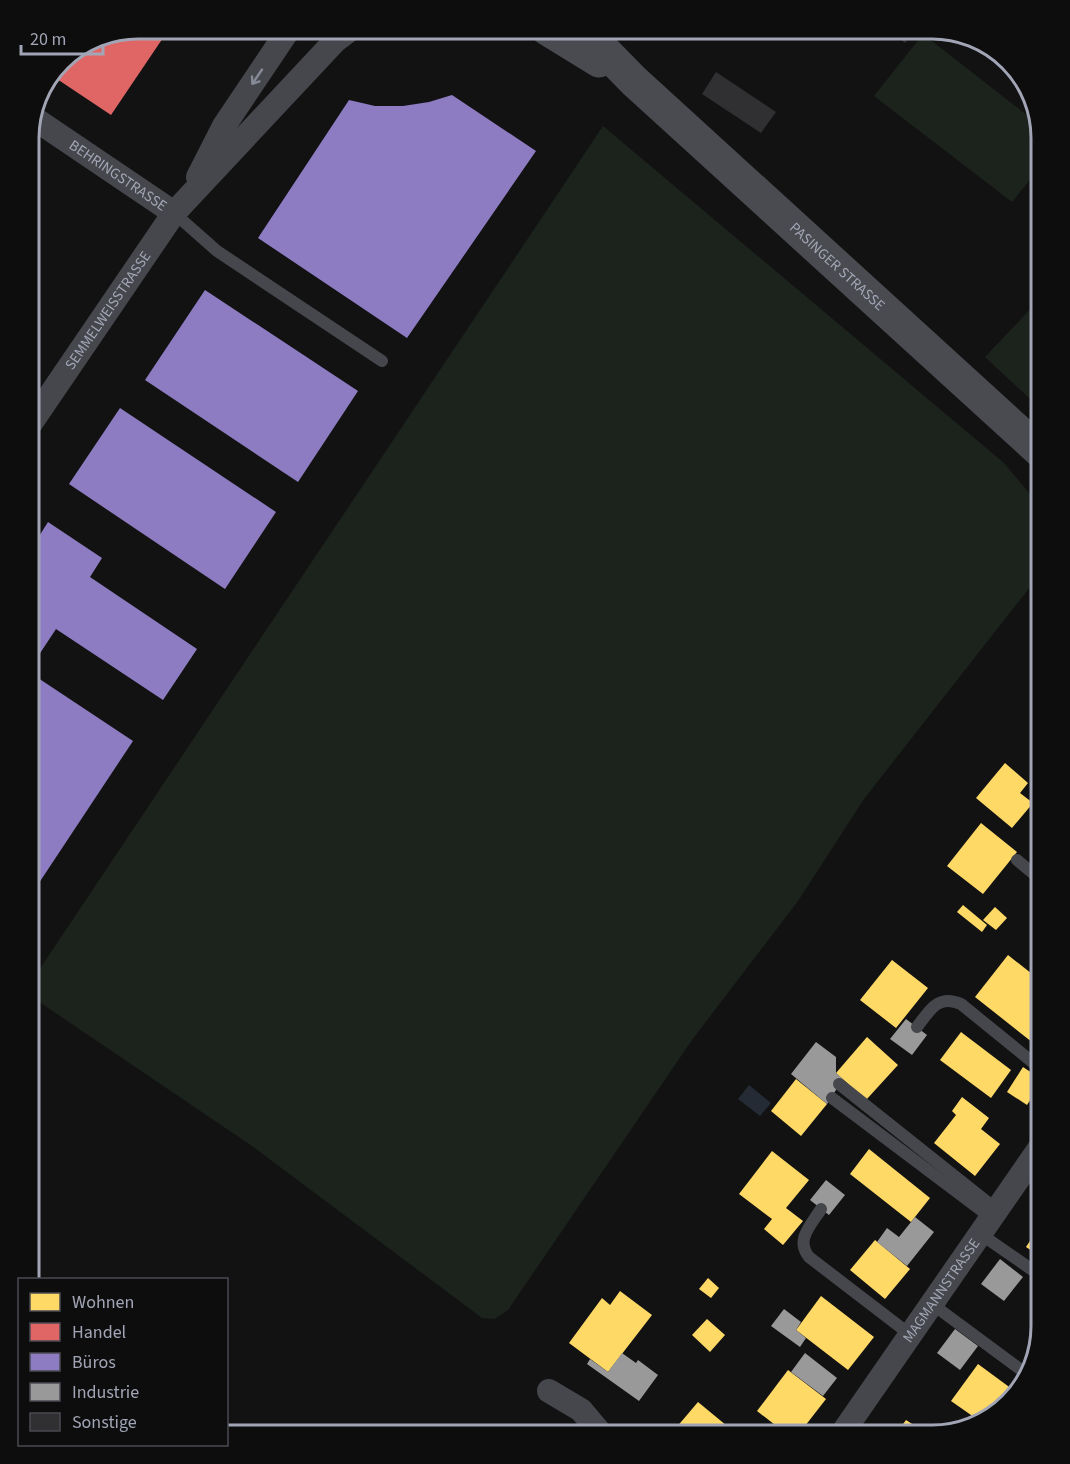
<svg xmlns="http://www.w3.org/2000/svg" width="1070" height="1464" viewBox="0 0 1070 1464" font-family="'Source Sans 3',sans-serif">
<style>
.green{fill:#1c231d}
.water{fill:#252b35}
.homes{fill:#ffd966}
.shops{fill:#e06666}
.offices{fill:#8e7cc3}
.industry{fill:#999}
.building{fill:#303032}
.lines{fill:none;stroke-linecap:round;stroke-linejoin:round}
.service{stroke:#46474c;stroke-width:12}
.minor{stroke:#46474c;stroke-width:24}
.secondary{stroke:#4a4b50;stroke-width:33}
.oneway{stroke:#868996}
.labels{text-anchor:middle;stroke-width:6;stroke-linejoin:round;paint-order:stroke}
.street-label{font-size:15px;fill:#a2a5b5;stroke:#0d0d0e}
.rim{fill:none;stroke:#a2a5b5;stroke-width:3}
</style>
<rect width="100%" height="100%" fill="#121213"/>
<g class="green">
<path d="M923,34l114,89c12,42 -1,48 -25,79l-138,-106z"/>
<polygon points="603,126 1004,463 1041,507 1041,573 864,799 798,901 692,1040 508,1310 495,1319 482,1318 252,1146 29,995 29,985"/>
<polygon points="1041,298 1041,409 985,357"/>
</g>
<polygon class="water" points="749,1085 771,1103 760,1116 738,1099"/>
<g class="homes">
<polygon points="1005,763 1028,783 1020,793 1033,803 1012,828 976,798"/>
<polygon points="981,823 1017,852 983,894 947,866"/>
<polygon points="963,905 987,925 982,932 957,912"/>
<polygon points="995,907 1007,918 996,930 983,920"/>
<polygon points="1008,955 1041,981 1041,1040 1037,1046 975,997"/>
<polygon points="892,960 928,988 896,1028 860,1000"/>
<polygon points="961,1032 1011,1070 991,1098 940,1060"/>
<polygon points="867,1037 898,1065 866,1100 836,1073"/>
<polygon points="1023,1067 1041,1079 1041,1083 1027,1105 1007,1092"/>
<polygon points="796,1079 827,1104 801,1136 771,1111"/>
<polygon points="962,1097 989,1118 981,1129 1000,1144 975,1176 934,1143 956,1115 952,1111"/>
<polygon points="869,1149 930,1198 911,1222 850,1174"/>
<polygon points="772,1151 809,1180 786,1208 803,1221 783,1245 764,1229 772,1219 739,1194"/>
<polygon points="1041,1224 1041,1257 1026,1247"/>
<polygon points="875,1240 910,1269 885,1299 850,1270"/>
<polygon points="708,1278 719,1288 711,1298 699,1289"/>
<polygon points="620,1291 652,1315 608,1372 569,1343 602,1298 610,1305"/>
<polygon points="821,1296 874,1337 848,1370 796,1330"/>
<polygon points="707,1319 725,1335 710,1352 692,1335"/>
<polygon points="978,1364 1016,1392 987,1421 981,1422 951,1401"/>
<polygon points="788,1370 826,1399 798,1435 788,1435 757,1411"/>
<polygon points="698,1402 738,1435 670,1435"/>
<polygon points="906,1420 929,1435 895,1435"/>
</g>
<polygon class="shops" points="138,28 169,29 111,115 51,75 66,56"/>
<g class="offices">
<polygon points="452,95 536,151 407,338 258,238 349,100 375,106 403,106 429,102"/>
<polygon points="205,290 358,391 298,482 145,380"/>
<polygon points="120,408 276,512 225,589 69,484"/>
<polygon points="48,522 102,558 90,577 197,649 163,700 56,629 29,670 29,541 31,537 36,541"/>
<polygon points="29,672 133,741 29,898"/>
</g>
<g class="industry">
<polygon points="1041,774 1041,795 1031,786"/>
<polygon points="906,1019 927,1035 912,1055 890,1039"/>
<polygon points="816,1042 836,1057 836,1073 843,1079 827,1104 791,1074"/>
<polygon points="826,1180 845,1195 829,1215 810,1200"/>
<polygon points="915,1217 934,1232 907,1266 877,1242 887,1228 899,1237"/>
<polygon points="1000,1259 1023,1277 1004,1301 981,1284"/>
<polygon points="784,1309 801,1322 796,1330 806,1338 800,1347 771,1326"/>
<polygon points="955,1329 978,1346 960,1370 937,1353"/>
<polygon points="622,1353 636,1363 638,1360 658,1375 639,1401 587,1364 590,1359 608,1372"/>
<polygon points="805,1353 837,1378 823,1396 791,1372"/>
<polygon points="506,1424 523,1435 499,1435"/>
</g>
<g class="building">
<polygon points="887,29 916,29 905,43"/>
<polygon points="716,72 776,112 761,133 702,94"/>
</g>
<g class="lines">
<g class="service">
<polyline points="174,213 217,251 382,361"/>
<polyline points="1017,860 1041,880"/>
<path d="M917,1027c13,-17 21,-33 44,-23l80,65"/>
<polyline points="839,1084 996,1209"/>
<polyline points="832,1098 990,1217"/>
<path d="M821,1209c-10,16 -26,31 -12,48l103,79"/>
<polyline points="979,1233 1041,1276"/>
<polyline points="932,1304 1028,1375"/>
</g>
<g class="minor">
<path id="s1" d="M32,117l142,96"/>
<polyline points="198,177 224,126 289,29"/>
<path id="s2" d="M29,426l145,-213 161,-172 16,-12"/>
<polyline points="549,1391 581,1410 602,1435"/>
<path id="s3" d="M841,1435l200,-289"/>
</g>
<g class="secondary">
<polyline points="547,29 599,61"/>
<path id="s4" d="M583,29l51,52 407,371"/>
</g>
</g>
<defs><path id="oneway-shaft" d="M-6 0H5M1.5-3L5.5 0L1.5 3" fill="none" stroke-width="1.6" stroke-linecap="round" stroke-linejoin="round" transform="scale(1.5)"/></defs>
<use class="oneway" href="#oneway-shaft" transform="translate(257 77) rotate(124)"/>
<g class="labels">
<g class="street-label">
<text dy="5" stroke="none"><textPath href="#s1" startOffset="104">BEHRINGSTRASSE</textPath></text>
<text dy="5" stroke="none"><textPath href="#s4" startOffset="348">PASINGER STRASSE</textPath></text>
<text dy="5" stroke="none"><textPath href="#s2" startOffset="140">SEMMELWEISSTRASSE</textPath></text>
<text dy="5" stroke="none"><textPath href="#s3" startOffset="176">MAGMANNSTRASSE</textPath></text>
</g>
</g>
<path d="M0 0H1070V1464H0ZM138 39H932A99 99 0 0 1 1031 138V1326A99 99 0 0 1 932 1425H138A99 99 0 0 1 39 1326V138A99 99 0 0 1 138 39Z" fill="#0d0d0e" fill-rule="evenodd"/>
<path class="rim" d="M138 39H932A99 99 0 0 1 1031 138V1326A99 99 0 0 1 932 1425H138A99 99 0 0 1 39 1326V138A99 99 0 0 1 138 39Z"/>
<rect x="18" y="1278" width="210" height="168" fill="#0d0d0e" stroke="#494a51" stroke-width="1.5"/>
<rect x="30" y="1293" width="30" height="18" fill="#ffd966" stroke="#494a51" stroke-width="1.5"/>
<text x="72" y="1308" font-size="18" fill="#a2a5b5">Wohnen</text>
<rect x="30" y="1323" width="30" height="18" fill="#e06666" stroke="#494a51" stroke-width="1.5"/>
<text x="72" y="1338" font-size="18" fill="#a2a5b5">Handel</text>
<rect x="30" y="1353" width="30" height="18" fill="#8e7cc3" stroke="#494a51" stroke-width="1.5"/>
<text x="72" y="1368" font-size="18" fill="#a2a5b5">Büros</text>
<rect x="30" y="1383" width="30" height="18" fill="#999999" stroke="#494a51" stroke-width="1.5"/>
<text x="72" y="1398" font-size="18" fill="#a2a5b5">Industrie</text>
<rect x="30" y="1413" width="30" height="18" fill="#303032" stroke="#494a51" stroke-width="1.5"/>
<text x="72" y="1428" font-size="18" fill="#a2a5b5">Sonstige</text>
<path d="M21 45v9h82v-9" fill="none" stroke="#a2a5b5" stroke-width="3"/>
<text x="30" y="45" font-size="18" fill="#a2a5b5" stroke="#0d0d0e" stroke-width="4.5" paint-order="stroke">20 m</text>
</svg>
